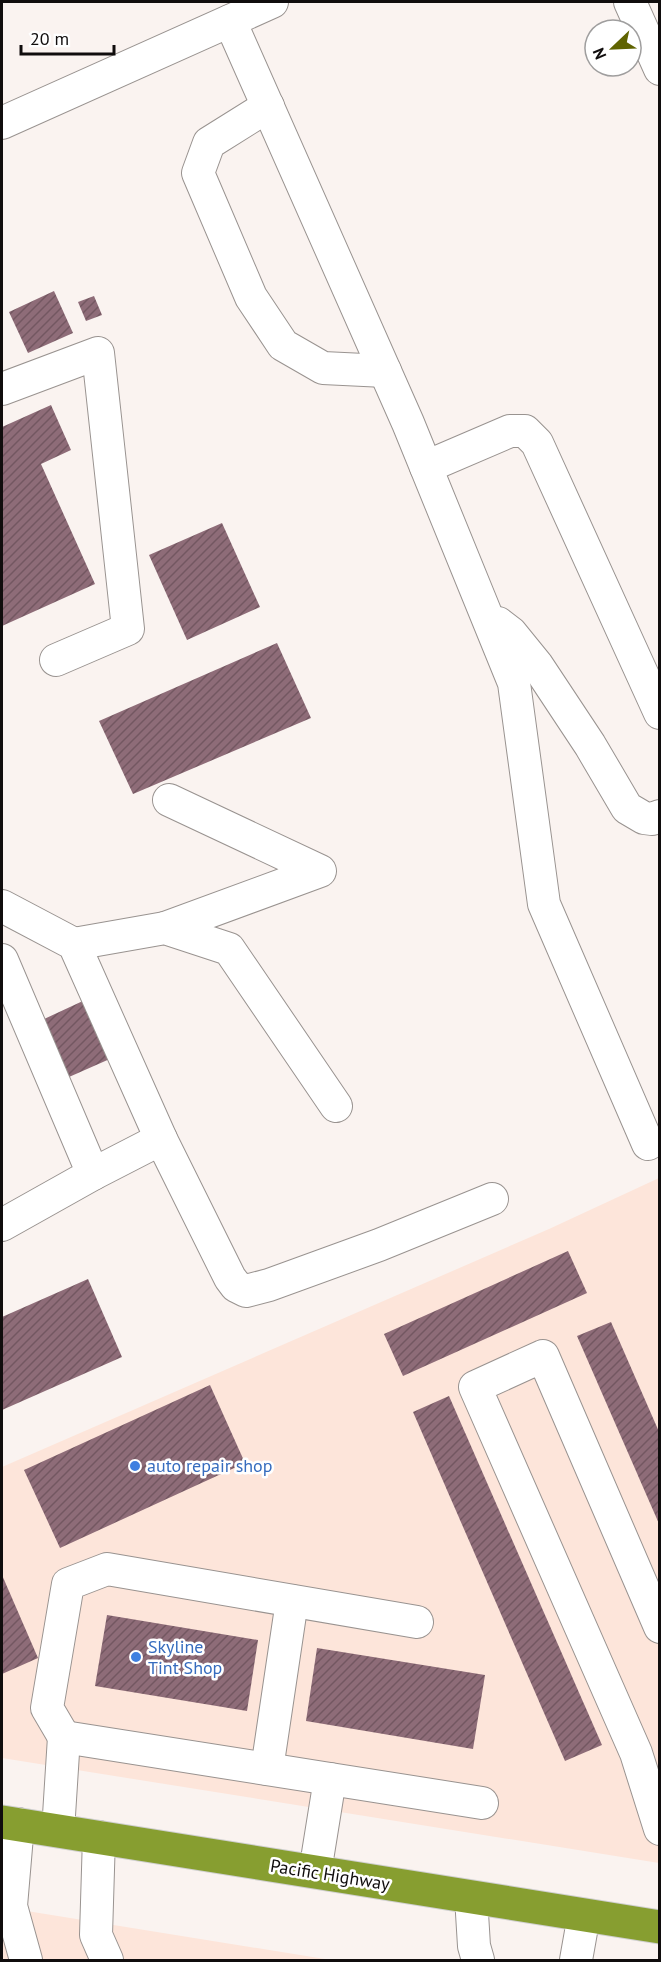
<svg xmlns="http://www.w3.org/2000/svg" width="661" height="1962" viewBox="0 0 661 1962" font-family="'PT Sans',sans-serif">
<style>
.commercial{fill:#fde5da}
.building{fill:url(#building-hatch)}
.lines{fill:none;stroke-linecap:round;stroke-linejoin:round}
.minor-casing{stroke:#999390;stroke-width:34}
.highway-casing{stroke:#cfcfcf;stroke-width:35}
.minor{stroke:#fff;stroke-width:32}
.highway{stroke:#879e30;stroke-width:33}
.shop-dot{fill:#3f7fe0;stroke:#fff;stroke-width:2}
.labels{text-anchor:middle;stroke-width:5;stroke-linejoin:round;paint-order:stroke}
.shop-label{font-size:18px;fill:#366cbe;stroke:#fff;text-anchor:start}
.street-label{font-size:18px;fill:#100d0d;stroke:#fff}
</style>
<defs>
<pattern id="building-hatch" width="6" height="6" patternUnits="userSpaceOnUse" patternTransform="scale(1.5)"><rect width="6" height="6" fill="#8e6c78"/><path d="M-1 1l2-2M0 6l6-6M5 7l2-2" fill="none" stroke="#735761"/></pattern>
</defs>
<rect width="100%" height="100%" fill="#faf3f0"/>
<g class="commercial">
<polygon points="659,1178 659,1863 2,1758 2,1467 549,1229"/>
<polygon points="2,1907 331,1960 2,1960"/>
</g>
<g class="building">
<polygon points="54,291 73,333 28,353 9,312"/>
<polygon points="94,296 102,315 86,321 78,302"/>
<polygon points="51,405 71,450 41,464 95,584 2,626 2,427"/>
<polygon points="222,523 260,607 187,640 149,555"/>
<polygon points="277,643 311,718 133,794 99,721"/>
<polygon points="85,1000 112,1058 69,1077 42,1020"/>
<polygon points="568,1251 587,1293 403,1376 384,1334"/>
<polygon points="88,1279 122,1357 2,1410 2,1317"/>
<polygon points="611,1322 660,1434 660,1526 577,1336"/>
<polygon points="210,1385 245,1463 60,1548 24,1470"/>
<polygon points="449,1396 602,1745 565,1761 413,1412"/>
<polygon points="2,1575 38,1658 2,1674"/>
<polygon points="107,1615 258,1640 247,1711 95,1686"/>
<polygon points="317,1648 485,1675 473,1749 306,1721"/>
</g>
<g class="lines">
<defs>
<g id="minor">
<polyline points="630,2 660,69"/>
<polyline points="230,21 408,423 514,683 544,904 648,1144"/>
<polyline points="268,106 209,143 198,173 251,297 283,345 323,368 385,371"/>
<polyline points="2,123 272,2"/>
<polyline points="2,389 98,353 128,629 56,660"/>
<polyline points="426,467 510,431 525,431 537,443 660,713"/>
<polyline points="492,623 498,623 511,633 537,665 590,745 627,808 644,818 652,819 660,816"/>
<polyline points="2,906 74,944 161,1139 93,1174"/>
<polyline points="165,928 320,871 169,800"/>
<polyline points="74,944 165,928 229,949 336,1106"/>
<polyline points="2,960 93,1174 2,1225"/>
<polyline points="161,1139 230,1278 236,1286 246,1291 269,1285 379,1245 492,1199"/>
<polyline points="660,1627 543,1356 475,1387 636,1753 660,1829"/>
<polyline points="64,1737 47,1708 68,1584 107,1569 417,1622"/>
<polyline points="267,1769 292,1601"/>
<polyline points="18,1824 11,1906 26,1960"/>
<polyline points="58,1831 64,1737 330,1779"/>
<polyline points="99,1837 96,1935 107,1960"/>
<polyline points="315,1872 330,1779 482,1803"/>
<polyline points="471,1897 474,1946 478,1960"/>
<polyline points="576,1960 584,1915"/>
</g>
<polyline id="highway" points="2,1822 660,1927"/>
</defs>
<use href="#minor" class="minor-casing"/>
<use href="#highway" class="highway-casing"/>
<use href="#minor" class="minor"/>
<use href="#highway" class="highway"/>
</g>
<g class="shop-dot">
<circle cx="135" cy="1466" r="6"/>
<circle cx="136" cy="1657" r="6"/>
</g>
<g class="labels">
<g class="shop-label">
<text x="147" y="1472">auto repair shop</text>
<text x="148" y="1653">Skyline<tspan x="148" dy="21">Tint Shop</tspan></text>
</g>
<g class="street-label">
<text transform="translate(330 1875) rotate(9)" y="6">Pacific Highway</text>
</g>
</g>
<rect width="661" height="1962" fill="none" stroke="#100d0d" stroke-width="6"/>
<g transform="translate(613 48) rotate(247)"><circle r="28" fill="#ffffff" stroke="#9f9e9e" stroke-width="1.5"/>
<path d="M0-4.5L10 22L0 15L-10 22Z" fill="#5f6300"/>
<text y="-9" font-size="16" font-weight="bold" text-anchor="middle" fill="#100d0d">N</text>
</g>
<path d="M21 45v9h93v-9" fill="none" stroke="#100d0d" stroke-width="3"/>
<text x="30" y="45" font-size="18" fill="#100d0d" stroke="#ffffff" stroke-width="4.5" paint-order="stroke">20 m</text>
</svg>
